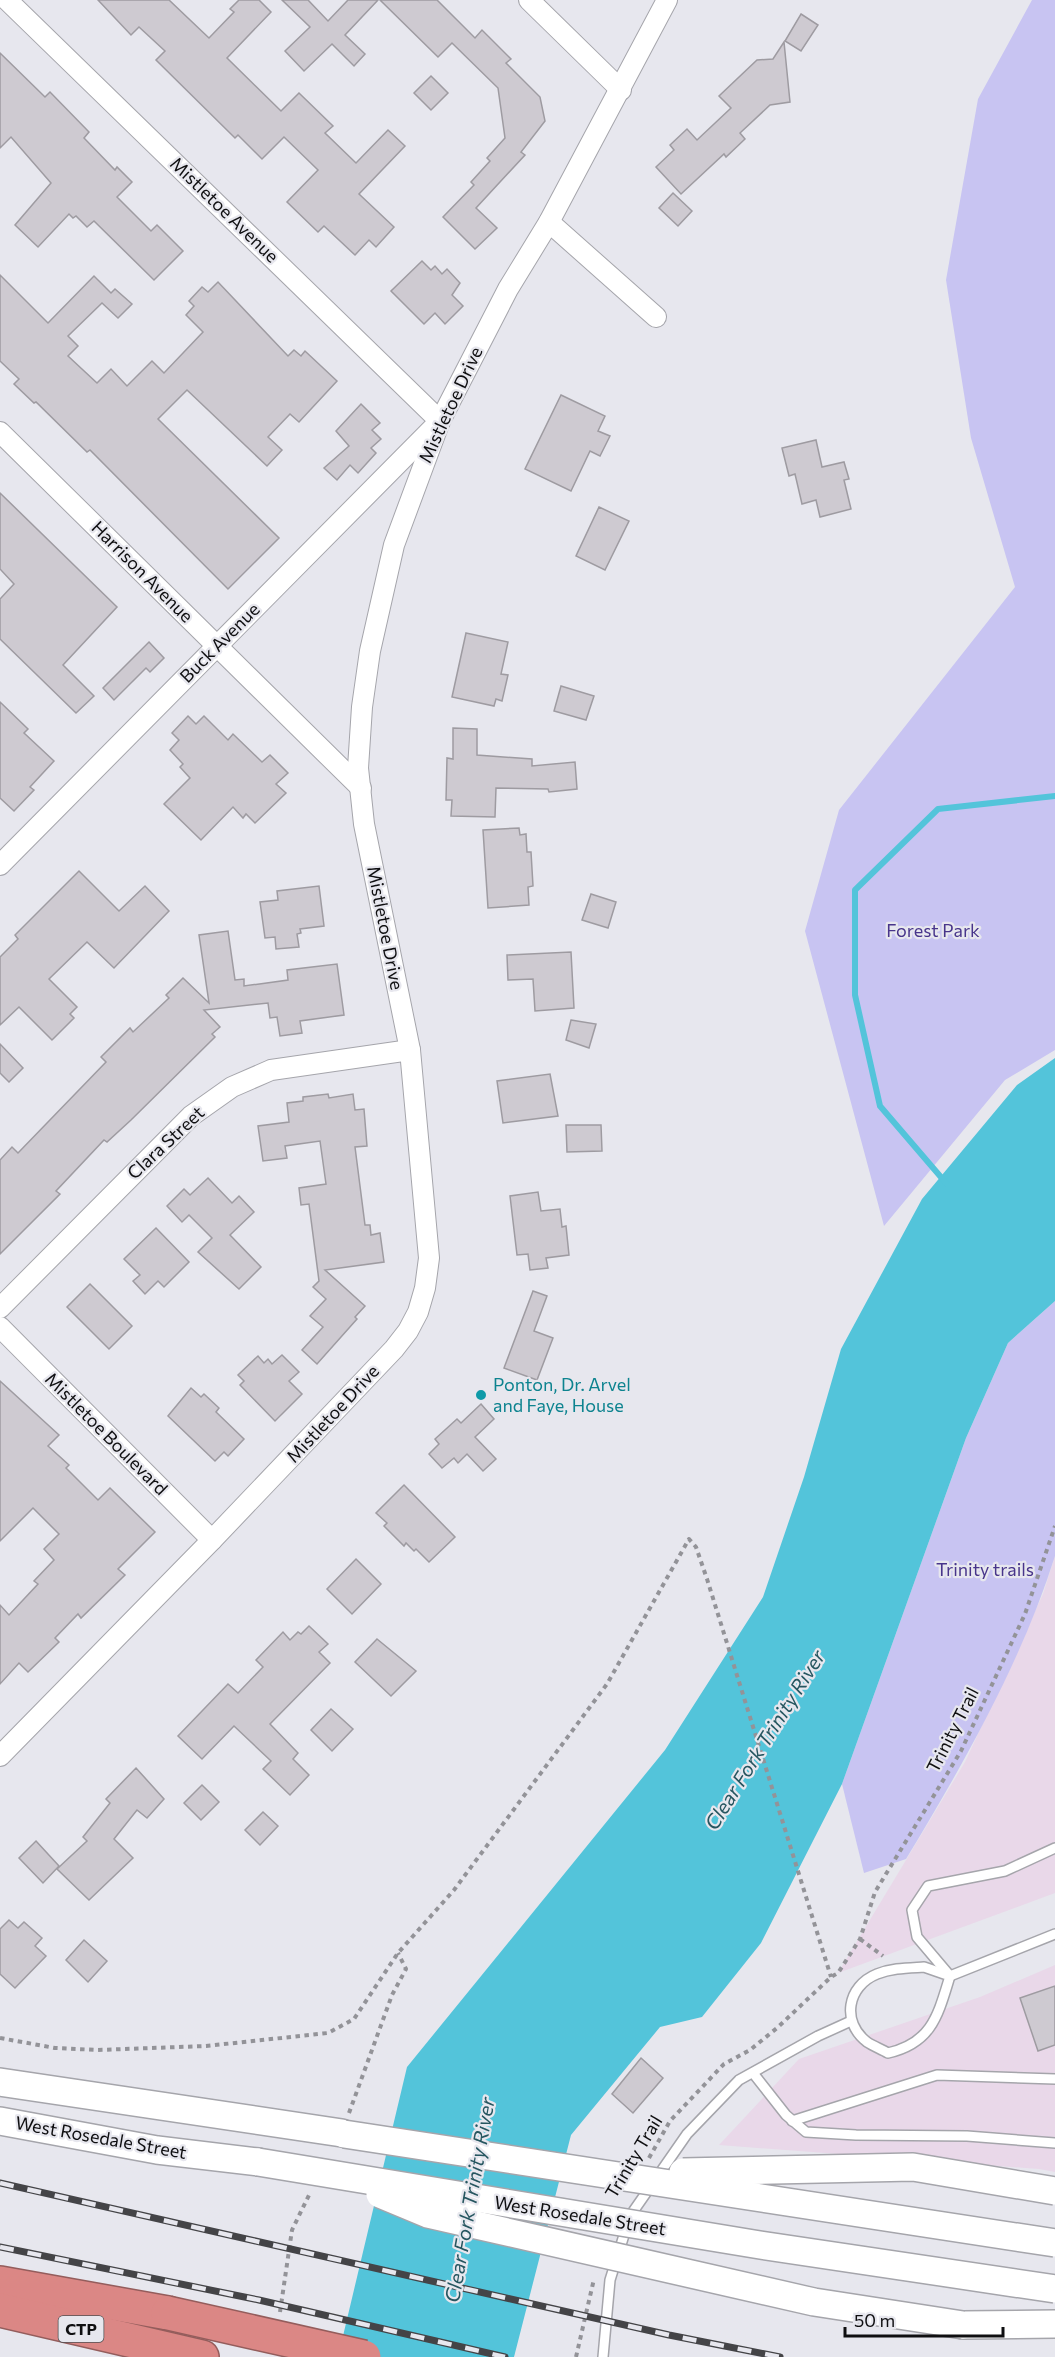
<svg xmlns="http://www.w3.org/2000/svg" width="1055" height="2357" viewBox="0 0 1055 2357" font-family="Commissioner,sans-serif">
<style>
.commercial{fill:#e9d8e9}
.green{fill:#c8c4f2}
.water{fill:#53c4da}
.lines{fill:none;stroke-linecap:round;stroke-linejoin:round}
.stream{stroke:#53c4da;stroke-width:6}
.building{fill:#cecad1;stroke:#9e9ba1;stroke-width:1.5}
.service-casing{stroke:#a5a5ab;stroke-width:12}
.minor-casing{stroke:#a5a5ab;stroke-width:22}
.secondary-casing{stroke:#a5a5ab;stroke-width:30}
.motorway-casing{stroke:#945d5c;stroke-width:36}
.path{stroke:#939398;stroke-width:4;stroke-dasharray:4.5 4.5;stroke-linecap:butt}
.service{stroke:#fff;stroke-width:9}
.minor{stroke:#fff;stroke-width:20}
.secondary{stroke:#fff;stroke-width:27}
.motorway{stroke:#db8785;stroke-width:33}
.rail-casing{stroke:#444447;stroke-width:7}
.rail{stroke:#e7e7ee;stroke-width:4.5;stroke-dasharray:14;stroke-linecap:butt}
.secondary-bridge-casing{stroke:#a5a5ab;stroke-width:30;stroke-linecap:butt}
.motorway-bridge-casing{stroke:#945d5c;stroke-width:36;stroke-linecap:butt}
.secondary-bridge{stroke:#fff;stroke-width:27}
.motorway-bridge{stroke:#db8785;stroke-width:33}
.culture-dot{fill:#0f9aa8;stroke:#e7e7ee;stroke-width:2}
.labels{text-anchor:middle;stroke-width:4.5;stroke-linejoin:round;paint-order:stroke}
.shield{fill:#e7e7ee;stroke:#505053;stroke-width:1.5}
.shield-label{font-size:16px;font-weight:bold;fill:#0f0f11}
.street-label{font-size:18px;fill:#0f0f11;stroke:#e7e7ee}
.park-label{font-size:18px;fill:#48358b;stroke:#e7e7ee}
.culture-label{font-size:18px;fill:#0d838f;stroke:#e7e7ee;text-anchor:start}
.water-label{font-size:20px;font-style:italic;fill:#265660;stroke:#e7e7ee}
</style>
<rect width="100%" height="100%" fill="#e7e7ee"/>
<g class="commercial">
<polygon points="1055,1556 1055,1893 838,1973 965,1762 1043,1594"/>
<polygon points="1055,1965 1055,2172 1039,2169 719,2145 799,2059 980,1997"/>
</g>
<g class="green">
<polygon points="1032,0 1055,0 1055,1050 1005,1080 884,1226 805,931 839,810 1015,587 971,438 946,280 978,99"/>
<path d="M1055,1301v255c-33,105 -92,209 -149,303l-42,14 -22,-89 124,-346 42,-95z"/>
</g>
<polygon class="water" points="1055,1058 1055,1301 1008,1343 966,1438 842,1784 761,1943 702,2017 660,2027 571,2135 514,2357 338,2357 407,2067 665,1750 763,1597 804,1477 841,1349 922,1199 1017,1085"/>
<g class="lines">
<polyline class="stream" points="946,1183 880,1106 855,995 855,890 938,809 1055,796"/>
</g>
<g class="building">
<polygon points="98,0 169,0 209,38 234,12 230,9 239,0 259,0 271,12 227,58 281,111 299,93 333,126 325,133 356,163 388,130 405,146 359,194 394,227 376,247 369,240 355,255 324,226 318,232 287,202 318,170 284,137 262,159 238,135 235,138 156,60 165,51 139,27 131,35"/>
<polygon points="282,0 308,0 328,21 348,0 378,0 345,35 365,54 354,66 332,44 304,71 285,51 310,27"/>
<polygon points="380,0 437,0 475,38 482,30 511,59 506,63 540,97 545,121 521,152 525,155 476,208 497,228 475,249 443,217 474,185 471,182 490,161 487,158 505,138 498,88 452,43 438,57"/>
<polygon points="801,14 818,25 801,51 785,41"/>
<polygon points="784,42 790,102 770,105 740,133 745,139 726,157 724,154 681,194 656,167 674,150 670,145 687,129 697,140 731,108 719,96 757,60 773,59"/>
<polygon points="0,53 45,97 50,92 89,132 84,138 115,170 117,167 132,182 117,197 151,231 157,225 183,251 154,280 94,221 87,227 76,216 73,218 69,214 38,247 15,225 51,183 11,137 0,148"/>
<polygon points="431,76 448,93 431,110 414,93"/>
<polygon points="673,193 692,211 678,226 659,208"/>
<polygon points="422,261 431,270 435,266 442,274 447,269 460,283 452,295 463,306 445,324 435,313 424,324 391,291"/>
<polygon points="0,275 48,323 94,276 111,293 115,289 132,304 118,318 102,303 68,336 78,346 68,356 97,383 111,369 127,386 152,361 164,373 203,332 186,315 194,306 189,301 202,287 208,292 218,282 288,356 294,350 301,356 305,351 337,381 299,422 290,414 268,437 282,450 267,466 187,390 158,419 279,538 228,589 90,450 87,452 36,402 34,403 14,384 19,379 0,361"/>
<polygon points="561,395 605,416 598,431 610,436 600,456 590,451 571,491 525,469"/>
<polygon points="361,404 380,423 372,430 381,439 371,448 376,453 358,473 350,465 337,480 324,468 349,446 336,431"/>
<polygon points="816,440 822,467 844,462 849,479 844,480 851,509 820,517 816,500 802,504 795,474 789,476 782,448"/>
<polygon points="0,493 117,607 63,665 94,696 76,713 0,639 0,599 14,584 0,569"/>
<polygon points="599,507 629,521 605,570 576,556"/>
<polygon points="466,633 508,642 501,674 508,675 502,701 496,699 494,706 452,697"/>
<polygon points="149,642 164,658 150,672 146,668 114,700 103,688"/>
<polygon points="561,686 594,696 586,720 554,711"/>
<polygon points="0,702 28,729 24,733 54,761 30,787 34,790 14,811 0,798"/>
<polygon points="188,716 196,724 204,716 228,740 233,734 262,762 270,755 288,773 276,784 286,793 255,823 246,814 243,818 233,807 201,840 164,804 190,778 180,767 183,764 170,750 179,740 172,733"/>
<polygon points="453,728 477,729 477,755 532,759 532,766 575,762 577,789 549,792 548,789 496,788 495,817 451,816 452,800 446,800 447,758 453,759"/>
<polygon points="519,828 520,835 526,834 527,852 531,852 533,886 528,887 529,905 488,908 483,830"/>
<polygon points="79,871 119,911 145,886 169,911 114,968 87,942 49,979 77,1007 70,1014 74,1018 52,1040 19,1007 0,1025 0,957 18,939 15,935"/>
<polygon points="319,886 324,926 300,929 301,933 297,934 299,947 276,949 275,937 265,938 260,902 278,900 277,891"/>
<polygon points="591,894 616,902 608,928 582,920"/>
<polygon points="228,931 235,980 244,979 244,986 288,980 287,970 337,964 344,1015 300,1021 302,1033 280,1036 277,1017 270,1018 268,1003 204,1010 220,1027 212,1034 215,1037 131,1120 107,1142 104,1140 56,1191 60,1194 0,1254 0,1160 12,1147 18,1153 106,1062 101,1057 130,1028 133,1032 169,998 166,995 183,978 209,1003 199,935"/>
<polygon points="571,952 574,1008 535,1011 533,979 508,980 507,955"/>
<polygon points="571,1020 596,1024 589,1048 566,1040"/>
<polygon points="0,1044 23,1068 9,1082 0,1073"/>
<polygon points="550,1074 558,1116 503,1123 497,1081"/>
<polygon points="328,1094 329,1098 353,1094 355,1110 364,1109 367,1146 355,1147 365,1225 370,1225 371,1235 380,1233 384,1262 325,1270 365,1306 355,1317 357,1319 317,1364 302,1350 323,1327 310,1316 326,1299 313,1287 319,1281 309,1204 301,1205 299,1188 326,1184 320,1141 285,1146 287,1158 263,1161 258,1126 289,1122 287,1103 303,1101 303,1097"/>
<polygon points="566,1125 601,1125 602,1151 567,1152"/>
<polygon points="208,1178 232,1203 239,1196 254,1212 230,1235 261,1267 239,1289 198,1252 212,1238 189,1215 182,1222 167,1206 184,1189 190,1195"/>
<polygon points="538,1192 541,1211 560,1209 562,1227 566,1226 569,1255 546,1258 548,1268 530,1270 528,1254 517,1255 510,1196"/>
<polygon points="156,1228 189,1262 164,1287 158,1281 145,1294 133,1281 140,1275 124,1259"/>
<polygon points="90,1284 132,1326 109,1349 67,1307"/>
<polygon points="533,1291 547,1296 534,1331 553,1338 537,1380 504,1368"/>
<polygon points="282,1355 299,1372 289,1381 302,1394 275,1421 240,1385 244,1381 238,1375 258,1356 264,1363 268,1359 272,1364"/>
<polygon points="0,1381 59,1435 48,1446 69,1465 66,1468 98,1500 110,1488 155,1532 118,1569 125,1575 81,1618 78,1614 55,1638 59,1642 28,1672 19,1663 0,1684 0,1605 9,1615 38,1584 34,1581 54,1560 44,1549 59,1534 33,1508 0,1541"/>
<polygon points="191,1388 201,1397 204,1394 219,1408 216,1412 244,1439 228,1456 224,1452 215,1461 168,1416"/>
<polygon points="481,1404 494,1419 475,1437 496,1459 483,1471 467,1454 458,1463 454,1458 442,1468 429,1454 439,1444 435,1439 457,1419 461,1423"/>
<polygon points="404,1485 455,1537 429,1562 416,1549 414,1551 406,1543 404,1546 384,1526 387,1523 376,1513"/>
<polygon points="356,1559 381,1584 352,1614 327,1589"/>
<polygon points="309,1626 328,1644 319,1652 330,1663 270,1724 298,1753 293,1759 309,1775 290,1795 263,1769 271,1761 234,1726 202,1759 178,1736 228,1684 238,1693 263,1667 256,1660 283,1632 290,1640 298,1632 301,1634"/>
<polygon points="377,1639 416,1671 391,1696 355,1662"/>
<polygon points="331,1709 353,1729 332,1751 311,1730"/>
<polygon points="136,1768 164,1799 147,1818 137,1810 114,1839 133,1858 89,1900 57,1869 87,1841 83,1837 110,1803 106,1799"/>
<polygon points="202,1785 219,1802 201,1820 184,1803"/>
<polygon points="263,1812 278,1826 260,1845 245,1830"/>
<polygon points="36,1841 59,1866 43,1883 19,1858"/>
<polygon points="9,1920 18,1928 24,1922 42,1938 35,1946 46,1956 15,1988 0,1974 0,1929"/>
<polygon points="84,1940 107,1961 88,1982 66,1960"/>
<polygon points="1055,1986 1055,2045 1038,2051 1020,1998"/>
<polygon points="641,2058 663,2078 633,2113 612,2094"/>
</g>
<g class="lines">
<defs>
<g id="service">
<polyline points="1055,1848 1005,1871 928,1886 912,1910 917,1937 950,1976 1055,1934"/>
<path d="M924,1967l26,9c-12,39 -18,67 -62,77 -7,-4 -15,-7 -21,-11 -26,-20 -20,-56 10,-68 15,-6 31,-6 47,-7z"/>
<polyline points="753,2073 786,2115 806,2132 856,2135 967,2136 1055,2143"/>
<polyline points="792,2121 937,2075 1055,2079"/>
<polyline points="603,2357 610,2280 630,2216 687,2134 739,2080 818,2036 851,2021"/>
</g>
<g id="minor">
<polyline points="529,0 621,90"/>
<polyline points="549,222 656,317"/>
<polyline points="0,432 361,788"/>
<polyline points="0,865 440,421 7,0"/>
<polyline points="0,1308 191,1116 232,1087 271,1070 410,1050"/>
<polyline points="0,1327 212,1540"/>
<polyline points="0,1756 212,1540 394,1349 408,1331 418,1312 425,1288 429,1258 410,1050 364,824 358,768 362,707 370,651 394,545 440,421 508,289 549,222 667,0"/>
</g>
<g id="secondary">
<polyline points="0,2082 342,2133"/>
<polyline points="0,2121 157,2150 258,2162"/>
<polyline points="963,2325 1055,2324"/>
</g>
<g id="motorway">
<polyline points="0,2283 168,2313"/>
<polyline points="0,2310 202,2357"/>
</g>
</defs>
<use href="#service" class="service-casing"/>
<use href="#minor" class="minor-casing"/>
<use href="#secondary" class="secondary-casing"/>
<use href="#motorway" class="motorway-casing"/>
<g class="path">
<polyline points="860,1939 883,1956"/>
<polyline points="0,2038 55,2048 98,2050 206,2046 328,2033 354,2019 398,1953 454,1890 607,1684 689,1539 696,1547 707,1579 831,1977"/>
<polyline points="349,2113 392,1995 406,1969 398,1953"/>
<polyline points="649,2158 670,2121 724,2064 750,2050 777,2028 831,1977 838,1973 860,1939 875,1892 961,1751 1025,1614 1055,1526"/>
<polyline points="280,2312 292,2230 310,2193"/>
<polyline points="576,2357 594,2279"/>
</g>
<use href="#service" class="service"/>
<use href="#minor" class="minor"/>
<use href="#secondary" class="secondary"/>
<use href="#motorway" class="motorway"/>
<defs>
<g id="rail">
<polyline points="0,2183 669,2335 780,2357"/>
<polyline points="0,2247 259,2300 505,2357"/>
</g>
</defs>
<use href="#rail" class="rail-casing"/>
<use href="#rail" class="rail"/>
<defs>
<g id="secondary-bridge">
<polyline points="344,2134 1055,2243"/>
<polyline points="258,2162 760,2245 1055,2289"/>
<polyline points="683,2172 913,2167 1055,2191"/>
<polyline points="380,2194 428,2214 814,2302 963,2325"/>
</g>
<polyline id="motorway-bridge" points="168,2313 364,2357"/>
</defs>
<use href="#secondary-bridge" class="secondary-bridge-casing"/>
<use href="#motorway-bridge" class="motorway-bridge-casing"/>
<use href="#secondary-bridge" class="secondary-bridge"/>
<use href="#motorway-bridge" class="motorway-bridge"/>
</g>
<circle class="culture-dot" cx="481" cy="1395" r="6"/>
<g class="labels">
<rect class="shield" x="58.5" y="2316" width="45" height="26" rx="4.5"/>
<g class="shield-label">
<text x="81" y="2335">CTP</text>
</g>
<g class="street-label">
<text transform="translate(224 210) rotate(44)" y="6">Mistletoe Avenue</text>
<text transform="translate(451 405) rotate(-65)" y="6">Mistletoe Drive</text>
<text transform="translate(142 572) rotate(45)" y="6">Harrison Avenue</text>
<text transform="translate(220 643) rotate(-45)" y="6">Buck Avenue</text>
<text transform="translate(385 928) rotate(79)" y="6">Mistletoe Drive</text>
<text transform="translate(166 1143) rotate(-43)" y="6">Clara Street</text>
<text transform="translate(333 1414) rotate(-47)" y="6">Mistletoe Drive</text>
<text transform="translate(106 1434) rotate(45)" y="6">Mistletoe Boulevard</text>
<text transform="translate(953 1730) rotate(-63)" y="6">Trinity Trail</text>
<text transform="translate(101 2138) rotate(10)" y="6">West Rosedale Street</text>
<text transform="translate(634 2157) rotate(-59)" y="6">Trinity Trail</text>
<text transform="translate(580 2216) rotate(9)" y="6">West Rosedale Street</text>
</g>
<g class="park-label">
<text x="933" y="937">Forest Park</text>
<text x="985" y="1576">Trinity trails</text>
</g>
<g class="culture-label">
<text x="493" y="1391">Ponton, Dr. Arvel<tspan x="493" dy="21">and Faye, House</tspan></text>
</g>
<g class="water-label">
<text transform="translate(765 1740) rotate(-58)" y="7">Clear Fork Trinity River</text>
<text transform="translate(470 2200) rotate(-80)" y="7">Clear Fork Trinity River</text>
</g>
</g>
<path d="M845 2327v9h158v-9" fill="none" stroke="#0f0f11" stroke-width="3"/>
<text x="854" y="2327" font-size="18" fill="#0f0f11" stroke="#e7e7ee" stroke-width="4.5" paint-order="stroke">50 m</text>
</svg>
